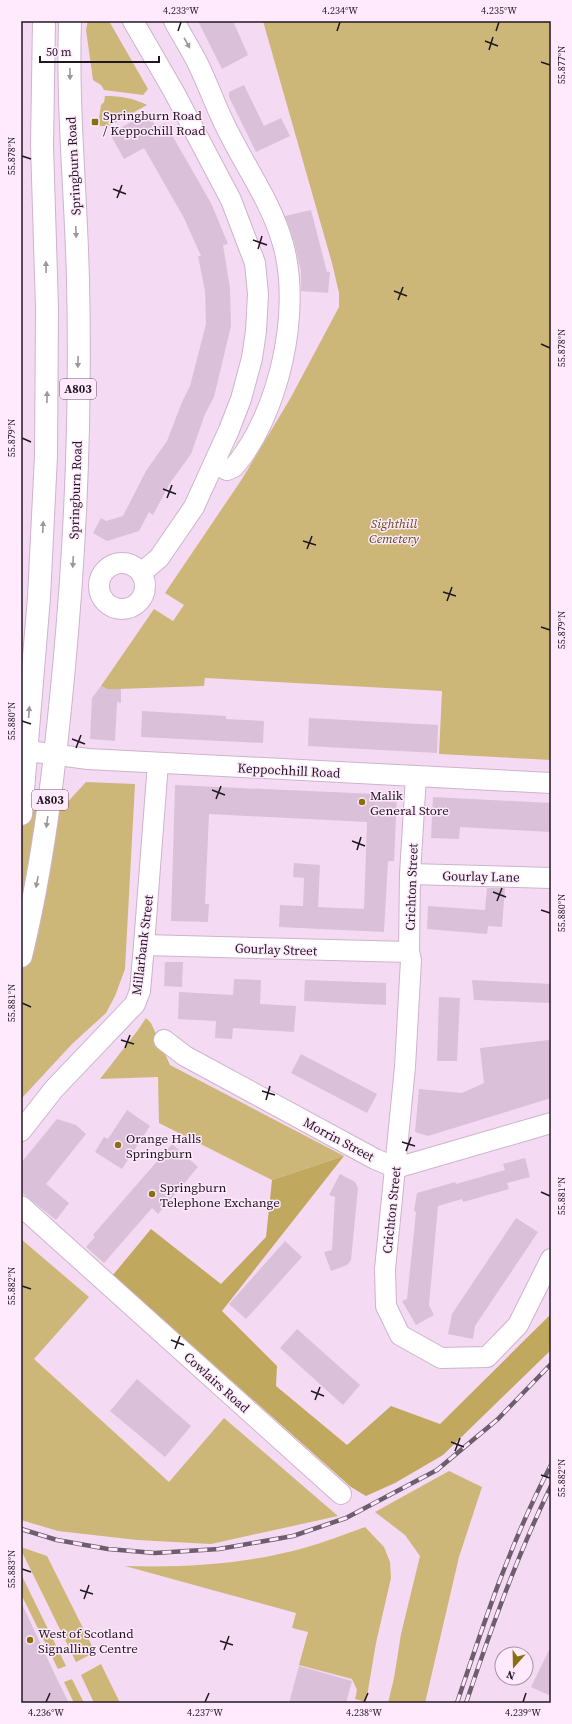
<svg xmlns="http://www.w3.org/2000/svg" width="572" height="1724" viewBox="0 0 572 1724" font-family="'Source Serif 4',serif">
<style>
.green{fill:#cdb778}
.forest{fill:#c1a85f}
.building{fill:#dac0d8}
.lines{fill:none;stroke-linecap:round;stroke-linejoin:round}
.minor-casing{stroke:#cdb3cb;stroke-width:22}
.major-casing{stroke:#cdb3cb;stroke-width:24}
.minor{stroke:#fff;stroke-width:20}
.major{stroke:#fff;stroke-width:22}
.rail-casing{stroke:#6d5e6d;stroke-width:4.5}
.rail{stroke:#ffe9fd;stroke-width:3;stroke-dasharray:9;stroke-linecap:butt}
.oneway{fill:#9b979b}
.ticks{fill:none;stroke:#201720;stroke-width:1.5}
.poi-dot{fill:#8a6f10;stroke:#ffe9fd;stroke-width:1.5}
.labels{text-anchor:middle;stroke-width:3;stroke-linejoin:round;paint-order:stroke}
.shield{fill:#ffe9fd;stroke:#635662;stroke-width:1}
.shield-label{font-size:12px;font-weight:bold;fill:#201720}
.poi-label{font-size:13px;fill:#201720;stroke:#ffe9fd;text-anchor:start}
.street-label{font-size:13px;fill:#201720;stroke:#ffe9fd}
.park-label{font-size:13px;font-style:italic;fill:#5c4a11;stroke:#ffe9fd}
.neatline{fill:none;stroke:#201720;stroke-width:1.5}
.ticks-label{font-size:10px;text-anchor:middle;fill:#201720}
</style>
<rect width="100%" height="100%" fill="#f5daf3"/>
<g class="green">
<polygon points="88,21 109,21 148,89 143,95 104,90 101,85 93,80 86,30"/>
<polygon points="263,21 551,21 551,760 439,754 442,691 205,678 204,686 118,689 107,689 101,686 154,609 173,621 184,605 165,593 242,479 290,399 339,307 339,293 332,263"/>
<path d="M105,96c16,0 28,2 42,9l-38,21h-11l3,-21 3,-3z"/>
<polygon points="86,782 135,784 125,969 115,996 106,1013 72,1044 21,1099 21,799 63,807"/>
<polygon points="146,1018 151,1023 170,1065 344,1156 272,1180 159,1123 158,1077 100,1079 138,1030"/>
<polygon points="21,1239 89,1297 34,1359 169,1482 224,1418 338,1516 211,1544 137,1540 58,1531 21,1520"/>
<polygon points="449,1471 482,1487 459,1557 425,1703 388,1703 394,1678 401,1634 420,1556 405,1535 375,1512"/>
<path d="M365,1527l19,20 6,15 1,16 -15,65 -10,59 -11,-3 2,-9 -5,-11 -53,-14 9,-33 -16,-4 4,-15 -171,-47c60,2 121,-2 179,-18 21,-6 41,-14 61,-21z"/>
<polygon points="21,1547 47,1556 95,1652 76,1662 21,1550"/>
<polygon points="21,1574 66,1666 58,1669 21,1594"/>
<polygon points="101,1664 120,1703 94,1703 81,1675"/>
<polygon points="72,1679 84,1703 74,1703 64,1682"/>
</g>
<polygon class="forest" points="344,1156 222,1311 277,1366 276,1386 347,1445 391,1406 440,1424 551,1314 551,1350 443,1455 395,1483 366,1496 351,1487 113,1275 151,1229 221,1284 266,1237 272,1180"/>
<g class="building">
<polygon points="198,21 233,21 248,55 222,69"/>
<polygon points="244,85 264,126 281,118 290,136 256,152 229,97 229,92"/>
<polygon points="148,112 156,128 165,123 211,203 228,244 223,245 230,288 231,326 214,397 205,414 191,454 170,483 153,515 149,512 139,531 107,541 93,533 101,518 106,521 123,516 146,471 167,441 182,402 190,386 206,324 205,291 198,256 201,256 184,218 144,148 124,159 110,134"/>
<polygon points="311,210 327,272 330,272 328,293 301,291 301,271 294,241 285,216"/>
<polygon points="101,686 107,689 121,689 121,703 117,702 115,741 90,739 92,698"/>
<polygon points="142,711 226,716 226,719 264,721 263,743 141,737"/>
<polygon points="309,718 438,725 437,753 308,746"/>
<polygon points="175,785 397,795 394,861 388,861 384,932 279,927 280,905 303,906 304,878 293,877 294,863 320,865 318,907 364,909 367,822 209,814 205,904 209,904 208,922 171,921"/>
<polygon points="433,797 551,803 551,832 460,827 459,839 431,838"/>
<polygon points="487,888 505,888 502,927 488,926 487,934 427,929 428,906 485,910"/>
<polygon points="165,962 183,962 182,987 164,986"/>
<polygon points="234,979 261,980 260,1004 296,1006 294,1032 233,1028 232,1039 215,1038 216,1021 178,1019 179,992 233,995"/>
<polygon points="305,980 386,983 386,1005 304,1001"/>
<polygon points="472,980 551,984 551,1003 474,1000"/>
<polygon points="439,997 460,998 457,1061 437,1061"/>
<polygon points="549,1040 551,1060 551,1098 428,1136 415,1132 419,1089 462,1093 484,1083 480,1048"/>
<polygon points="301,1054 377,1094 367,1113 291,1073"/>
<polygon points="127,1110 150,1126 122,1169 95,1152 104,1137 108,1139"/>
<polygon points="57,1119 76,1125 86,1134 46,1184 69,1203 56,1220 21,1192 21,1163"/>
<polygon points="172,1144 198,1167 158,1214 152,1208 104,1263 86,1247 95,1237 93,1235"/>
<polygon points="525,1158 530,1177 507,1183 509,1189 463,1202 462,1199 438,1206 429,1305 434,1315 416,1325 402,1301 407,1299 416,1212 414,1211 417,1193 455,1182 456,1184 505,1170 503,1164"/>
<polygon points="340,1174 355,1182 358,1188 351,1260 347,1265 331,1271 324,1252 332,1250 335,1197 329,1195"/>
<polygon points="516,1218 538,1232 475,1326 473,1339 448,1334 452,1314"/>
<polygon points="285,1241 302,1257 246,1319 229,1304"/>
<polygon points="297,1329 360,1385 343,1405 280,1348"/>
<polygon points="137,1379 191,1426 165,1457 110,1411"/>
<polygon points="21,1602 57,1679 69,1703 21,1703"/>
<polygon points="551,1646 551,1696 531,1687"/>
<polygon points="299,1666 352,1681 346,1703 289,1703"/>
</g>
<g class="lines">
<defs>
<g id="minor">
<polyline points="133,21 174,92 231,200 255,263 258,294 256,331 252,358 241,399 229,430 194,507 159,558 141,573"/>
<path d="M174,21c8,15 18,30 25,45 11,23 19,47 31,69 18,36 42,69 53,109 19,67 -4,170 -49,223l-7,3 -12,-7"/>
<circle cx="122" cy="586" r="23"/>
<polyline points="21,750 88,759 551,783"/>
<polyline points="416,776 410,874 409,952 411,960 405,1067 385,1269 386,1306 400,1335 441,1358 487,1357 518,1325 551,1259"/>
<polyline points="410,874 551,878"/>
<polyline points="144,945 409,952"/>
<polyline points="164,1040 185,1056 375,1159 396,1168 551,1123"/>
<polyline points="21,1131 54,1089 135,1004 140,991 144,945 158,763"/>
<polyline points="21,1206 341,1494"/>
</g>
<g id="major">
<polyline points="21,814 39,597 46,456 47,308 42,145 44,21"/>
<path d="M21,956c23,-95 34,-192 43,-289 12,-129 17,-258 14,-387 -2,-86 -11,-173 -8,-259"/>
</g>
</defs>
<use href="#minor" class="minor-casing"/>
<use href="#major" class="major-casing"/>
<use href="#minor" class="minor"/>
<use href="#major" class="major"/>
<defs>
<g id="rail">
<polyline points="21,1529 57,1540 108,1549 155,1553 219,1549 293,1536 346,1518 437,1470 498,1419 551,1364"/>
<path d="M457,1703c27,-81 54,-162 94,-238"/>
<path d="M466,1703c25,-74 51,-147 85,-217"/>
</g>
</defs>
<use href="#rail" class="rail-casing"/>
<use href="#rail" class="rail"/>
</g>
<defs><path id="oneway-solid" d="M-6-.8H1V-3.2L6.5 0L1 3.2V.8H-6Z"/></defs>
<g class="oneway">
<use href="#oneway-solid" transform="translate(187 43) rotate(61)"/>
<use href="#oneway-solid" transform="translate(70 74) rotate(89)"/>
<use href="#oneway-solid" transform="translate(76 232) rotate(88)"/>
<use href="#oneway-solid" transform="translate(46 267) rotate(-91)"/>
<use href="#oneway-solid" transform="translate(78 362) rotate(91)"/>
<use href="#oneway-solid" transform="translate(47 397) rotate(-89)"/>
<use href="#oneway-solid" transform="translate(43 527) rotate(-87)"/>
<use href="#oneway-solid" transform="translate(73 562) rotate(93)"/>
<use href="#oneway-solid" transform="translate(29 712) rotate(-86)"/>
<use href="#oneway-solid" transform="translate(47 822) rotate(98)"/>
<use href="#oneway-solid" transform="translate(37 882) rotate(101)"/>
</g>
<path class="ticks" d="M178,31l3,-9M337,31l3,-9M496,31l3,-9M485,41l13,5M489,50l4,-13M541,62l9,3M22,156l9,3M113,189l13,5M117,198l5,-13M253,240l14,5M258,249l4,-13M394,291l13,5M398,300l5,-13M541,344l9,4M22,438l9,4M163,489l13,5M167,498l5,-13M303,541l13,4M307,549l5,-13M443,592l13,4M447,601l5,-14M541,627l9,3M22,721l9,3M72,739l13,5M76,748l5,-13M212,790l13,5M216,799l5,-13M352,841l13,5M357,850l4,-13M493,892l13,5M497,901l5,-13M541,910l9,3M22,1003l9,4M121,1040l13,4M125,1048l5,-13M262,1091l13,4M266,1100l4,-14M402,1142l13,4M406,1151l5,-14M541,1192l9,4M22,1286l9,3M171,1340l13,5M175,1349l5,-13M311,1391l13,5M315,1400l5,-13M451,1442l13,5M455,1451l5,-13M541,1475l9,3M22,1569l9,3M80,1590l13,4M84,1599l5,-14M220,1641l13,4M224,1650l5,-14M46,1702l4,-9M205,1702l4,-9M364,1702l4,-9M523,1702l3,-9"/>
<g class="poi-dot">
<rect x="91" y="118" width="8" height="8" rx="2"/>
<circle cx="362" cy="802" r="4"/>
<circle cx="118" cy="1145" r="4"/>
<circle cx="152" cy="1194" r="4"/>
<circle cx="30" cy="1640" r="4"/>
</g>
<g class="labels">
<g class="shield">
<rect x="60" y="379" width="36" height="20" rx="3"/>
<rect x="32" y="790" width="36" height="20" rx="3"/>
</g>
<g class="shield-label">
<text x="78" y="393">A803</text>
<text x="50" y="804">A803</text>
</g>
<g class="poi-label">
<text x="103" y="120">Springburn Road<tspan x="103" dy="15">/ Keppochill Road</tspan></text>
<text x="370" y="800">Malik<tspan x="370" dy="15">General Store</tspan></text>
<text x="126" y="1143">Orange Halls<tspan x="126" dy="15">Springburn</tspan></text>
<text x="160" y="1192">Springburn<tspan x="160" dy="15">Telephone Exchange</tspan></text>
<text x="38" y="1638">West of Scotland<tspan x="38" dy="15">Signalling Centre</tspan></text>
</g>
<g class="street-label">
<text transform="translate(73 166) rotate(-93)" y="5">Springburn Road</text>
<text transform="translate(75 490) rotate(-88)" y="5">Springburn Road</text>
<text transform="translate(289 770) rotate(3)" y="5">Keppochhill Road</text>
<text transform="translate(481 876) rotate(1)" y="5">Gourlay Lane</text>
<text transform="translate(411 887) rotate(-88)" y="5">Crichton Street</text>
<text transform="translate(142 945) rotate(-83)" y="5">Millarbank Street</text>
<text transform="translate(276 949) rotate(2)" y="5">Gourlay Street</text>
<text transform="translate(339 1139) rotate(28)" y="5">Morrin Street</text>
<text transform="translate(391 1210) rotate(-84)" y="5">Crichton Street</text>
<text transform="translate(217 1382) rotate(42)" y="5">Cowlairs Road</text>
</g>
<g class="park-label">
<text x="394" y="528">Sighthill<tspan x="394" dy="15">Cemetery</tspan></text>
</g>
</g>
<rect width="572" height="1724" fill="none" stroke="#ffe9fd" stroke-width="44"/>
<g transform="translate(514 1666) rotate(200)"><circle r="19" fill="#ffe9fd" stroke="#a695a5"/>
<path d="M0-3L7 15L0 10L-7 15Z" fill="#8a6f10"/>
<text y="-6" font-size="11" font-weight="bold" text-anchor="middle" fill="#201720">N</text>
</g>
<path d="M40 56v6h119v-6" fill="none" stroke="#201720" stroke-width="2"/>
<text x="46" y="56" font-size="12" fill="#201720" stroke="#ffe9fd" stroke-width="3" paint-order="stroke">50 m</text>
<rect x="22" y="22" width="528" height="1680" class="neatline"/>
<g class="ticks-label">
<text x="181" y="14">4.233°W</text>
<text x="340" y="14">4.234°W</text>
<text x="499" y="14">4.235°W</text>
<text transform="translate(561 65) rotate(-90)" y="4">55.877°N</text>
<text transform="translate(11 156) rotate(-90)" y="4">55.878°N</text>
<text transform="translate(561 348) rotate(-90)" y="4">55.878°N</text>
<text transform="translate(11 438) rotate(-90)" y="4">55.879°N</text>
<text transform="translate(561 630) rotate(-90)" y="4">55.879°N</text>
<text transform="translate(11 721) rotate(-90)" y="4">55.880°N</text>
<text transform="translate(561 913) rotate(-90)" y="4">55.880°N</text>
<text transform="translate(11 1003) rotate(-90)" y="4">55.881°N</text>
<text transform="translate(561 1196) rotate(-90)" y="4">55.881°N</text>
<text transform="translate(11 1286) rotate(-90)" y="4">55.882°N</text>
<text transform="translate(561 1478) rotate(-90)" y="4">55.882°N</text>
<text transform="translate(11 1569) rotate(-90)" y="4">55.883°N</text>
<text x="46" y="1716">4.236°W</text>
<text x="205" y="1716">4.237°W</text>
<text x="364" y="1716">4.238°W</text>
<text x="523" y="1716">4.239°W</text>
</g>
</svg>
